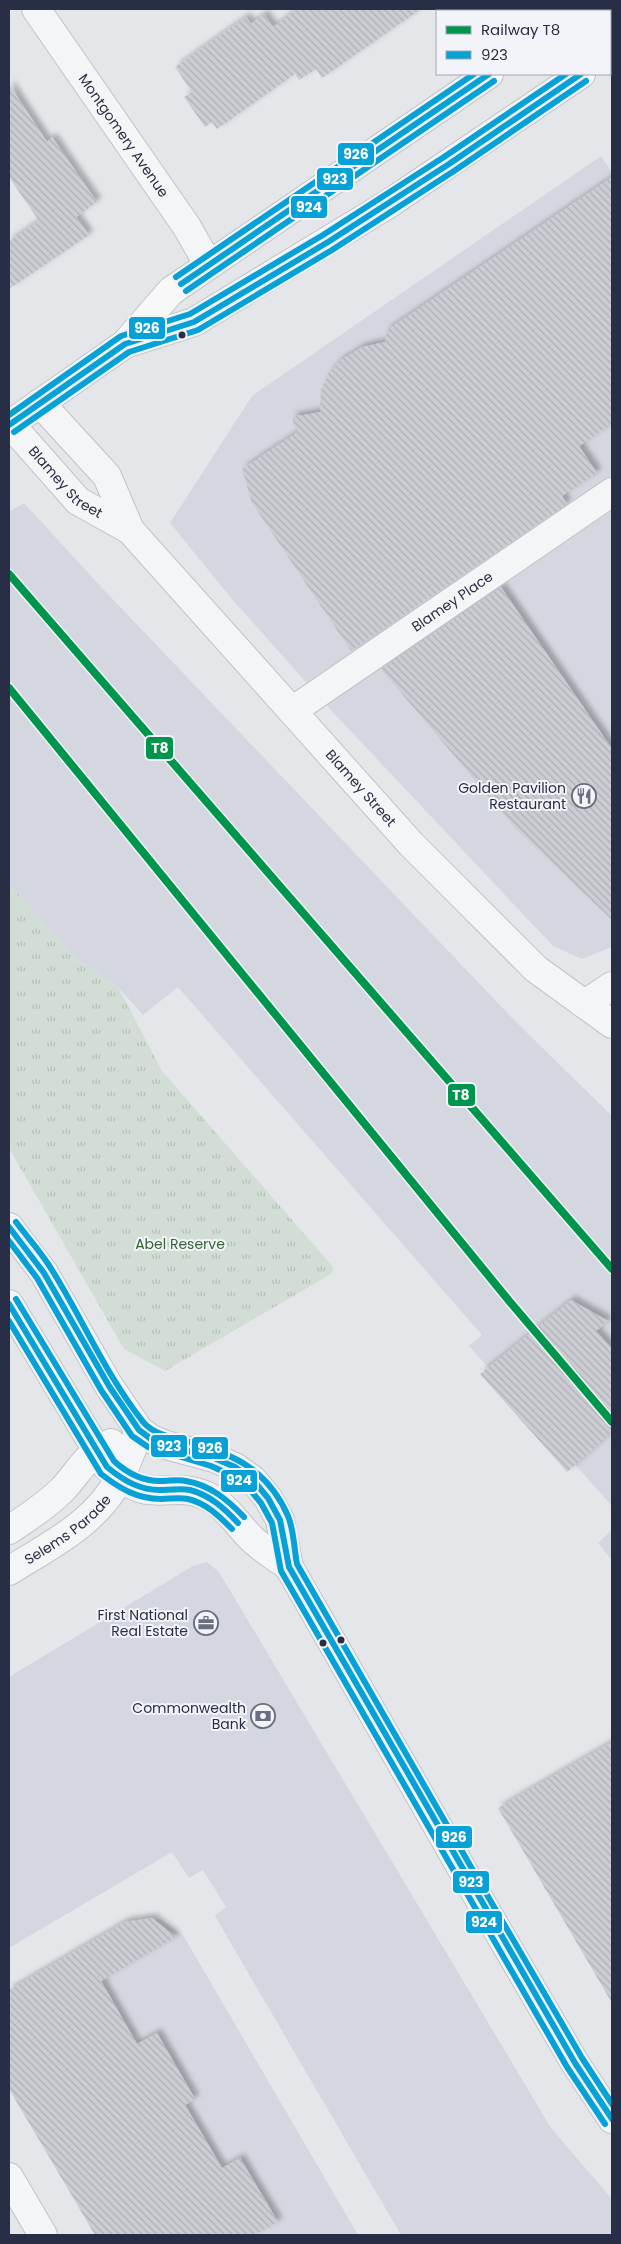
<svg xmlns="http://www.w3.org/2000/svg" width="621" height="2244" viewBox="0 0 621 2244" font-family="Poppins,sans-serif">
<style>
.built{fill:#d4d7df}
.park{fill:url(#park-tufts)}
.building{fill:url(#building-back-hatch);filter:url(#shadow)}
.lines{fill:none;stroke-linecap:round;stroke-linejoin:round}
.minor-casing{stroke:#c1c3c8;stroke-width:30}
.major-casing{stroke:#c1c3c8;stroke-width:30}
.minor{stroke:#f4f5f7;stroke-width:28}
.major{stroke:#f8f8f8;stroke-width:28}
.bus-1-casing{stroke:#f3f4f9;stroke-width:10}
.bus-2-casing{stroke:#f3f4f9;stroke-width:10}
.bus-3-casing{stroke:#f3f4f9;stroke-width:10}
.bus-1{stroke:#06a1d6;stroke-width:6}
.bus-2{stroke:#06a1d6;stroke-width:6}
.bus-3{stroke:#06a1d6;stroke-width:6}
.rail-1-casing{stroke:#f3f4f9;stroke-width:11}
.rail-1{stroke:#00954c;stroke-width:8}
.bus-dot{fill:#282e46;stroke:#f3f4f9;stroke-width:2}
.labels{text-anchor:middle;stroke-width:4;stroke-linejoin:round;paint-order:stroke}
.street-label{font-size:14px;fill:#282e46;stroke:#f3f4f9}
.poi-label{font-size:14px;fill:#282e46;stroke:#f3f4f9;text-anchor:end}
.park-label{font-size:14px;fill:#356334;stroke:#f3f4f9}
.line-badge{stroke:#f3f4f9;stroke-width:2}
.badge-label{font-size:14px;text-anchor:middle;font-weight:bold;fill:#fff}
</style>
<defs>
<pattern id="park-tufts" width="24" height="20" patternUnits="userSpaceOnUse" patternTransform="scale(1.25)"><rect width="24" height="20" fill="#d2ded5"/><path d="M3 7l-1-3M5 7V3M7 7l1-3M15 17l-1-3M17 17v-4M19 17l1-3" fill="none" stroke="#b4bfb8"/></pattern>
<pattern id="building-back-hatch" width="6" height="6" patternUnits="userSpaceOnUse" patternTransform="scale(1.25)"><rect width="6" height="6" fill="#cbcdd2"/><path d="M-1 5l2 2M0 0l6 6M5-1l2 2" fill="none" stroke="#aeb0b6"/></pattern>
<filter id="shadow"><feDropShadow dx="4.5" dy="-4.5" stdDeviation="2.5" flood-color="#0004"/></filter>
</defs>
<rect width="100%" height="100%" fill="#e4e6ea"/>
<g class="built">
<polygon points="601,156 612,172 612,947 582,959 553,946 330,709 231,598 170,523 252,396"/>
<polygon points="24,503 103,589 514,1020 612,1116 612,1506 469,1346 482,1335 178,987 143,1015 118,987 73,956 9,884 9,512"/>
<polygon points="612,1530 612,1560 598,1543"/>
<polygon points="207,1562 219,1572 551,2128 612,2199 612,2235 401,2235 215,1916 226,1907 203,1870 189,1878 172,1852 9,1948 9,1677 193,1566"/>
<polygon points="160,1919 183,1935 358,2235 100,2235 9,2080 9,1996 131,1925"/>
</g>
<polygon class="park" points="9,884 73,956 118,987 162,1071 334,1268 331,1274 165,1371 124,1349 9,1148"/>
<g class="building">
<polygon points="298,9 421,9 322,78 316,69 299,80 295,74 217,129 212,122 205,127 184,97 192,92 175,67 246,17 251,24 264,14 273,27"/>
<polygon points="9,84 47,142 52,137 97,202 76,217 89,235 9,289 9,241 39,221 9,177"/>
<polygon points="612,177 612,424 579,446 597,473 562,496 567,504 351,651 252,503 242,469 296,433 292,417 320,412 321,390 329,373 339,361 362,347 385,342 387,330"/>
<polygon points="501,587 612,749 612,920 516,829 381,669"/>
<polygon points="571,1300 608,1321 596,1331 612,1349 612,1432 567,1472 480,1374"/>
<polygon points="612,1742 612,2003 498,1808"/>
<polygon points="152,1918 176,1937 101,1981 137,2044 157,2033 195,2099 185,2105 222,2168 240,2158 278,2222 254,2235 95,2235 9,2089 9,1990 125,1922"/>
</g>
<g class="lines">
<defs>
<g id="minor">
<path id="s1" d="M36,9l151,218 21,37"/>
<path id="s2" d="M40,403l67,73 23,54 281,314 125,125 76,55"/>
<path id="s3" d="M10,424l68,77 52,29"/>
<path id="s4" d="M292,711l320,-219"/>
<polyline points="585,1004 612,986"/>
<polyline points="9,1227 44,1273 109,1386 139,1430 151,1439 166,1445 214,1458 235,1467 253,1480 268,1498 280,1520 289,1567 482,1904 575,2063 612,2119"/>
<path d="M9,1304l98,163c12,10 24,20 40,23 22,3 37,-5 60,6 18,9 29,26 42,40 11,12 27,21 40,31"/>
<path d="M9,1530c18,-12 37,-24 53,-40 18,-19 24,-36 49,-47"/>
<path id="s5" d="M9,1571c41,-26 88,-48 111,-94 8,-15 13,-31 19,-47"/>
<polyline points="9,2177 43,2235"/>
</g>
<g id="major">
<polyline points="579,11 583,9"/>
<polyline points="610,55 612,53"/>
<polyline points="125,344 194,322 390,203 581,74"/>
<polyline points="9,425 125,344 171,291 489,74"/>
</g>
</defs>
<use href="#minor" class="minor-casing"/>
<use href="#major" class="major-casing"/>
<use href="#minor" class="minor"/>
<use href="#major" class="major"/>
<defs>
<g id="bus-1">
<polyline points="181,284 489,74"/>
<polyline points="9,425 125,344 194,322 328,242 449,164 581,74"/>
<polyline points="9,1227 44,1273 109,1386 139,1430 151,1439 166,1445 214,1458 235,1467 253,1480 268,1498 280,1520 289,1567 575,2063 612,2119"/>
<path d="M9,1304l98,163c17,14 34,24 56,23 10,0 18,-2 27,0 20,5 35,19 48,33"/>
</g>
<g id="bus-2">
<polyline points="186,291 494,81"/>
<polyline points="14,432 129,352 198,330 332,250 454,171 586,81"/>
<polyline points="9,1241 37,1278 101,1390 132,1436 148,1447 211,1466 231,1475 247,1486 261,1503 272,1523 281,1571 567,2067 605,2124"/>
<path d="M9,1321l92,153c18,14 36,25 60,25 9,0 17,-2 27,0 18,4 31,17 44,30"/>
</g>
<g id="bus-3">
<polyline points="176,277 474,74"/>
<polyline points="9,415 121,336 190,314 323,235 444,157 566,74"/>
<path d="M16,1222c12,16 26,31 36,48 31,50 55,107 92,153 11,12 30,15 45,19 45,12 79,28 99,74 6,14 6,33 9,48l193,336 92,158 30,46"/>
<path d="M16,1299l98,162c14,13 29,21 49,20 8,0 15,-2 23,0 24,4 42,19 58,36"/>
</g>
</defs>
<use href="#bus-1" class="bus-1-casing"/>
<use href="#bus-2" class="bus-2-casing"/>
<use href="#bus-3" class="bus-3-casing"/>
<use href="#bus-1" class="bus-1"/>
<use href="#bus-2" class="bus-2"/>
<use href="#bus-3" class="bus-3"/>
<defs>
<g id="rail-1">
<polyline points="9,574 612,1269"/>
<polyline points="9,688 510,1302 612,1422"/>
</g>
</defs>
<use href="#rail-1" class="rail-1-casing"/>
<use href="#rail-1" class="rail-1"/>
</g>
<defs>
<symbol id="restaurant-ring" viewBox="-11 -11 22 22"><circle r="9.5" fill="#f3f4f9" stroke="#6a6e7f" stroke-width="1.5"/><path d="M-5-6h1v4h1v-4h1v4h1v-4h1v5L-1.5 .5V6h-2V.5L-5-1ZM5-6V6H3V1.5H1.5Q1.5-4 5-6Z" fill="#6a6e7f"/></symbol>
<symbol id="office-ring" viewBox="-11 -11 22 22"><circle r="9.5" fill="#f3f4f9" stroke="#6a6e7f" stroke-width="1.5"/><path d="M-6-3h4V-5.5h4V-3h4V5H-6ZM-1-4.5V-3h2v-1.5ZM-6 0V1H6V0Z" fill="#6a6e7f"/></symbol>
<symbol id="bank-ring" viewBox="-11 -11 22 22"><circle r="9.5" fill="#f3f4f9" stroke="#6a6e7f" stroke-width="1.5"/><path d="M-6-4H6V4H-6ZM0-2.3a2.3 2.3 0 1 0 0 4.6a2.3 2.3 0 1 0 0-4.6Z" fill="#6a6e7f"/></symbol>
</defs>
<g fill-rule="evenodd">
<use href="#restaurant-ring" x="570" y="782" width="28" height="28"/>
<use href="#office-ring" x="192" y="1609" width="28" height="28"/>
<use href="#bank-ring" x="249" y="1702" width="28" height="28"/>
</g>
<g class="bus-dot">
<circle cx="182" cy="335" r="4.5"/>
<circle cx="341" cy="1640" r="4.5"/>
<circle cx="323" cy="1643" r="4.5"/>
</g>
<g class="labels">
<g class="street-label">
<text dy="5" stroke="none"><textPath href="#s1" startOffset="154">Montgomery Avenue</textPath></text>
<text dy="5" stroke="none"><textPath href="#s3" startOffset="81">Blamey Street</textPath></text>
<text dy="5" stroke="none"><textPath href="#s4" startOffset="194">Blamey Place</textPath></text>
<text dy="5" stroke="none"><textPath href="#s2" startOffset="504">Blamey Street</textPath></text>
<text dy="5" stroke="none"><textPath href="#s5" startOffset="72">Selems Parade</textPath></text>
</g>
<g class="poi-label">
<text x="566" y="793">Golden Pavilion<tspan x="566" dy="16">Restaurant</tspan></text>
<text x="188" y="1620">First National<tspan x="188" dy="16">Real Estate</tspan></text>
<text x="246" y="1713">Commonwealth<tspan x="246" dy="16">Bank</tspan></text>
</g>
<g class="park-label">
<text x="180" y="1249">Abel Reserve</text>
</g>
</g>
<g class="line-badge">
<rect x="337" y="142" width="38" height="24" rx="5" fill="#06a1d6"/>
<rect x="316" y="167" width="38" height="24" rx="5" fill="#06a1d6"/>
<rect x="290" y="195" width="38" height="24" rx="5" fill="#06a1d6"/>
<rect x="128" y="316" width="38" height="24" rx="5" fill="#06a1d6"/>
<rect x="145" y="736" width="29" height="24" rx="5" fill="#00954c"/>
<rect x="447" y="1083" width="29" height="24" rx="5" fill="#00954c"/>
<rect x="150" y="1434" width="38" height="24" rx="5" fill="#06a1d6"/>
<rect x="191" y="1436" width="38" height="24" rx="5" fill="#06a1d6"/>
<rect x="220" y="1469" width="38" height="24" rx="5" fill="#06a1d6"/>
<rect x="435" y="1825" width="38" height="24" rx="5" fill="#06a1d6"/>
<rect x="452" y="1870" width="38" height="24" rx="5" fill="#06a1d6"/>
<rect x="465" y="1910" width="38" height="24" rx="5" fill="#06a1d6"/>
</g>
<g class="badge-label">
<text x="356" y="159">926</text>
<text x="335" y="184">923</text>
<text x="309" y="212">924</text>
<text x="147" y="333">926</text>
<text x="160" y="753">T8</text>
<text x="461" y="1100">T8</text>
<text x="169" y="1451">923</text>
<text x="210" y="1453">926</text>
<text x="239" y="1485">924</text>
<text x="454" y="1842">926</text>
<text x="471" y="1887">923</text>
<text x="484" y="1927">924</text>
</g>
<rect width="621" height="2244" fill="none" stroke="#282e46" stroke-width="20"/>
<rect x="436" y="10" width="175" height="65" fill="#f3f4f9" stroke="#a2a5b1"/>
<rect x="446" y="26" width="25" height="8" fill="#00954c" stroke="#a2a5b1"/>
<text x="481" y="35" font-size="15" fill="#282e46">Railway T8</text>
<rect x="446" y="51" width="25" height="8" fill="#06a1d6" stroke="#a2a5b1"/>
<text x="481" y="60" font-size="15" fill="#282e46">923</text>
</svg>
